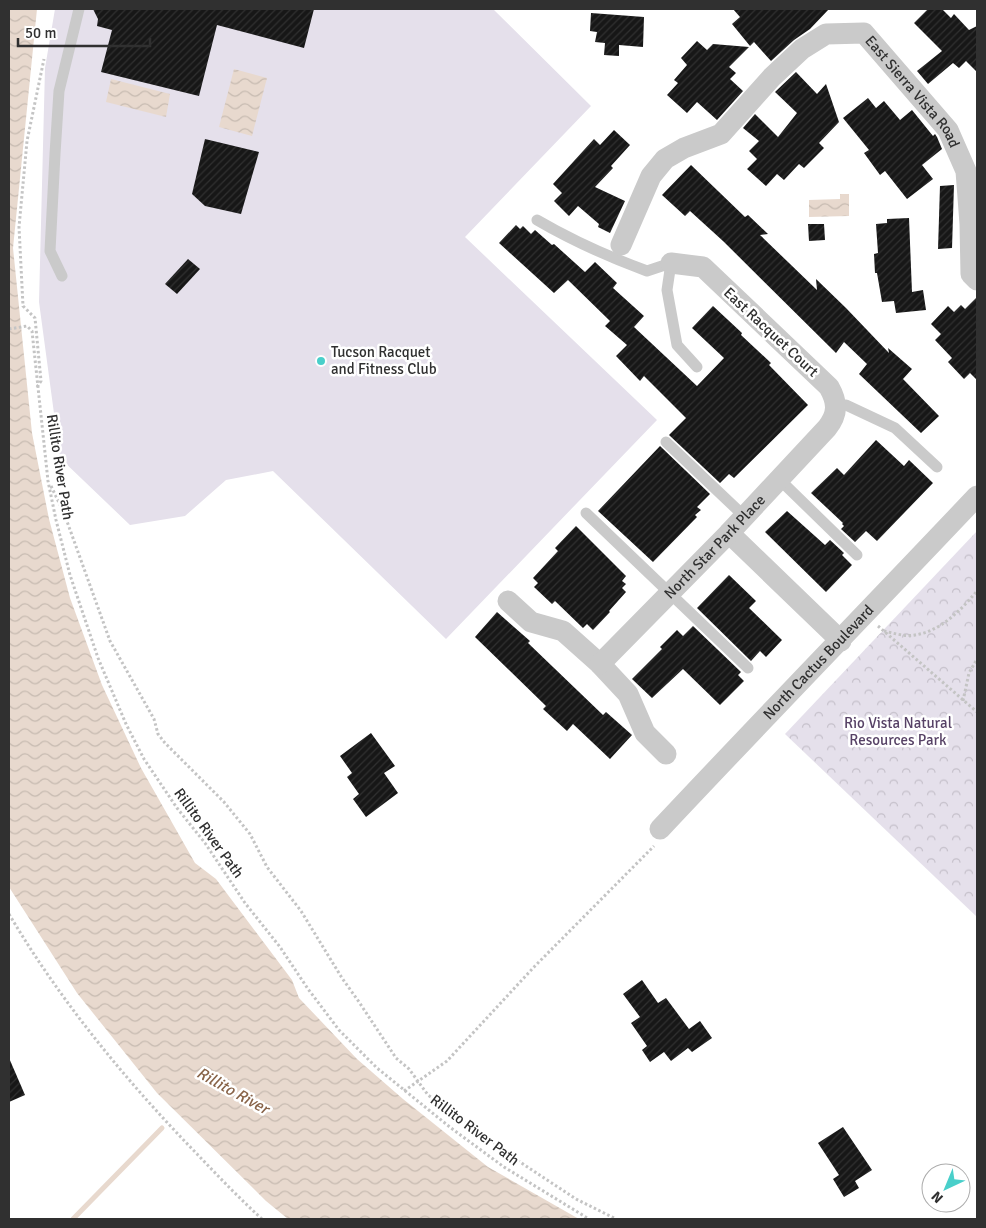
<svg xmlns="http://www.w3.org/2000/svg" width="986" height="1228" viewBox="0 0 986 1228" font-family="Signika,sans-serif">
<style>
.park{fill:url(#park-crowns)}
.pitch{fill:#e5e0eb}
.water{fill:url(#water-waves)}
.lines{fill:none;stroke-linecap:round;stroke-linejoin:round}
.stream{stroke:#e8d9ce;stroke-width:5}
.building{fill:url(#building-hatch)}
.path{stroke:#c4c4c4;stroke-width:3;stroke-dasharray:2.5 2.5;stroke-linecap:butt}
.lane{stroke:#cacaca;stroke-width:11}
.street{stroke:#cacaca;stroke-width:21}
.poi-dot{fill:#49cfca;stroke:#fff;stroke-width:2}
.labels{text-anchor:middle;stroke-width:5;stroke-linejoin:round;paint-order:stroke}
.street-label{font-size:15px;fill:#303030;stroke:#fff}
.poi-label{font-size:15px;fill:#303030;stroke:#fff;text-anchor:start}
.park-label{font-size:15px;fill:#574266;stroke:#fff}
.water-label{font-size:16px;font-style:italic;fill:#886348;stroke:#fff}
</style>
<defs>
<pattern id="park-crowns" width="20" height="18" patternUnits="userSpaceOnUse" patternTransform="scale(1.25)"><rect width="20" height="18" fill="#e5e0eb"/><path d="M2 6a3 3 0 1 1 6 0M12 15a3 3 0 1 1 6 0" fill="none" stroke="#c5c0ca"/></pattern>
<pattern id="water-waves" width="16" height="10" patternUnits="userSpaceOnUse" patternTransform="scale(1.25)"><rect width="16" height="10" fill="#e8d9ce"/><path d="M0 5q4-4 8 0t8 0" fill="none" stroke="#c7bbb1"/></pattern>
<pattern id="building-hatch" width="6" height="6" patternUnits="userSpaceOnUse" patternTransform="scale(1.25)"><rect width="6" height="6" fill="#171717"/><path d="M-1 1l2-2M0 6l6-6M5 7l2-2" fill="none" stroke="#303030"/></pattern>
</defs>
<rect width="100%" height="100%" fill="#fff"/>
<polygon class="park" points="977,531 977,917 785,734"/>
<polygon class="pitch" points="55,9 493,9 591,106 465,237 657,420 446,639 273,471 226,480 185,516 130,525 60,458 39,302 45,68"/>
<g class="water">
<polygon points="9,9 37,9 13,248 32,433 49,519 70,598 102,685 141,768 195,863 216,879 292,980 299,998 357,1059 403,1099 488,1167 579,1219 288,1219 266,1201 157,1093 77,993 9,887"/>
<polygon points="234,69 267,78 252,136 219,127"/>
<polygon points="111,79 170,94 166,117 106,102"/>
<polygon points="840,194 849,194 849,216 809,217 809,200 840,199"/>
</g>
<g class="lines">
<polyline class="stream" points="73,1219 162,1128"/>
</g>
<g class="building">
<polygon points="93,9 314,9 304,48 217,25 199,96 101,72 112,30 97,26 98,19"/>
<polygon points="733,9 829,9 810,29 794,40 771,61 754,42 750,46 732,24 740,17"/>
<polygon points="928,9 942,9 951,18 954,14 969,30 977,26 977,72 966,61 959,68 953,63 928,84 917,71 942,51 914,23"/>
<polygon points="591,13 644,17 643,47 619,45 619,56 604,55 605,43 595,42 597,32 590,31"/>
<polygon points="697,41 707,50 713,44 749,47 729,67 736,73 730,79 743,91 717,120 697,102 687,113 667,95 678,83 674,80 687,65 681,58"/>
<polygon points="796,72 817,94 826,84 839,122 819,143 824,148 804,168 799,164 784,180 777,174 766,186 747,169 757,159 749,151 759,141 743,128 755,114 778,137 797,113 775,92"/>
<polygon points="868,98 876,108 884,101 900,120 912,110 933,136 935,134 937,137 942,149 922,165 933,179 907,199 885,171 880,175 864,153 869,150 843,118"/>
<polygon points="614,130 630,145 611,166 613,168 595,187 625,201 610,233 598,227 599,224 578,206 569,216 554,201 562,193 553,184 594,139 600,145"/>
<polygon points="205,139 259,152 241,214 205,206 192,194"/>
<polygon points="691,165 745,217 748,215 768,234 760,235 817,290 816,279 846,308 889,353 888,348 912,369 903,379 939,416 921,433 859,374 867,364 844,342 836,353 723,241 690,211 685,216 662,195"/>
<polygon points="954,185 952,248 938,249 940,186"/>
<polygon points="909,218 912,292 923,290 926,310 896,313 894,301 882,302 877,273 875,273 874,254 878,253 876,224 887,223 887,219"/>
<polygon points="808,224 824,224 825,240 809,241"/>
<polygon points="516,225 520,229 523,226 531,234 535,230 552,245 554,244 585,272 595,262 617,283 613,288 644,316 634,327 697,386 724,358 692,328 713,306 742,333 741,335 771,363 769,365 808,405 734,478 729,474 720,483 669,435 686,418 644,376 640,381 616,356 627,345 605,326 610,321 568,280 554,293 499,243"/>
<polygon points="188,259 200,269 177,294 165,284"/>
<polygon points="977,297 977,380 970,373 964,379 948,362 952,358 935,340 941,334 931,324 948,306 954,312 961,305 965,309"/>
<polygon points="876,440 904,466 909,460 933,483 877,541 866,531 855,542 841,529 844,526 842,524 843,523 811,493 837,468 844,475"/>
<polygon points="660,446 710,494 697,507 701,510 695,515 697,517 653,562 598,511"/>
<polygon points="787,511 825,545 830,540 844,553 842,555 852,565 826,592 765,532"/>
<polygon points="576,526 626,576 622,581 626,584 622,588 626,592 609,611 610,612 593,630 587,624 583,628 555,601 552,604 534,587 538,583 533,578 558,551 555,548"/>
<polygon points="729,575 756,601 749,608 782,640 766,657 760,651 751,661 697,608"/>
<polygon points="497,612 530,641 528,643 603,715 606,712 632,735 610,759 573,724 567,731 543,709 546,706 475,637"/>
<polygon points="693,626 741,672 738,675 744,681 720,705 683,669 652,698 632,679 662,649 660,647 677,630 683,636"/>
<polygon points="371,733 395,766 384,773 398,793 366,817 353,799 359,794 347,777 352,773 340,756"/>
<polygon points="642,980 658,1003 666,998 689,1029 700,1021 712,1038 692,1052 688,1048 671,1061 664,1052 650,1062 642,1050 647,1046 631,1023 640,1017 623,994"/>
<polygon points="9,1058 25,1095 9,1102"/>
<polygon points="843,1127 872,1170 855,1181 859,1188 844,1197 833,1179 839,1175 818,1143"/>
</g>
<g class="lines">
<g class="path">
<polyline points="9,329 27,326 32,331 48,481 56,520 70,575 98,658 126,724 144,759 177,808 205,843 245,903 280,947 308,989 339,1030 377,1068 451,1128 504,1167 589,1219"/>
<polyline points="37,387 41,381 35,318 23,306 19,227 27,141 44,59"/>
<polyline points="51,486 64,513 110,641 154,719 158,734 165,743 224,802 250,834 267,867 301,911 342,978 359,1002 396,1058 409,1069 428,1095 523,1164 576,1199 616,1219"/>
<polyline points="878,626 977,712"/>
<path d="M884,631c9,2 21,6 31,4 26,-4 46,-25 62,-44"/>
<polyline points="963,701 969,673 977,659"/>
<path d="M9,914c52,88 118,168 189,241 21,22 42,44 64,64"/>
<polyline points="404,1091 447,1061 534,967 654,846"/>
</g>
<g class="lane">
<path d="M537,220c36,21 72,37 110,51l24,-8 -4,27 10,55 20,22"/>
<polyline points="62,276 50,251 55,154 59,91 79,9"/>
<polyline points="846,405 895,428 937,467"/>
<polyline points="666,442 744,516"/>
<polyline points="779,479 857,555"/>
<polyline points="586,513 748,668"/>
</g>
<g class="street">
<path id="s1" d="M621,245l30,-69 14,-17 19,-11 37,-14 51,-57 30,-28 24,-15 38,-1 84,97 18,41 4,53 1,50 6,6"/>
<polyline points="729,533 841,641"/>
<polyline points="508,601 531,622 563,631 600,664 628,694 645,733 666,754"/>
<path id="s2" d="M600,664l129,-131 98,-105c11,-14 11,-25 2,-41l-126,-120 -32,-4"/>
<path id="s3" d="M660,829c105,-112 212,-222 317,-333"/>
</g>
</g>
<circle class="poi-dot" cx="321" cy="361" r="5"/>
<g class="labels">
<g class="street-label">
<text dy="5" stroke="none"><textPath href="#s1" startOffset="419">East Sierra Vista Road</textPath></text>
<text transform="translate(771 332) rotate(43)" y="5">East Racquet Court</text>
<text transform="translate(60 467) rotate(81)" y="5">Rillito River Path</text>
<text dy="5" stroke="none"><textPath href="#s2" startOffset="164">North Star Park Place</textPath></text>
<text dy="5" stroke="none"><textPath href="#s3" startOffset="230">North Cactus Boulevard</textPath></text>
<text transform="translate(209 833) rotate(54)" y="5">Rillito River Path</text>
<text transform="translate(475 1130) rotate(37)" y="5">Rillito River Path</text>
</g>
<g class="poi-label">
<text x="331" y="357">Tucson Racquet<tspan x="331" dy="17">and Fitness Club</tspan></text>
</g>
<g class="park-label">
<text x="898" y="728">Rio Vista Natural<tspan x="898" dy="17">Resources Park</tspan></text>
</g>
<g class="water-label">
<text transform="translate(233 1090) rotate(29)" y="6">Rillito River</text>
</g>
</g>
<rect width="986" height="1228" fill="none" stroke="#303030" stroke-width="20"/>
<g transform="translate(946 1188) rotate(224)"><circle r="24" fill="#ffffff" stroke="#acacac"/>
<path d="M0-4L9 19L0 12L-9 19Z" fill="#49cfca"/>
<text y="-8" font-size="14" font-weight="bold" text-anchor="middle" fill="#303030">N</text>
</g>
<path d="M18 38v8h132v-8" fill="none" stroke="#303030" stroke-width="2.5"/>
<text x="25" y="38" font-size="15" fill="#303030" stroke="#ffffff" stroke-width="4" paint-order="stroke">50 m</text>
</svg>
